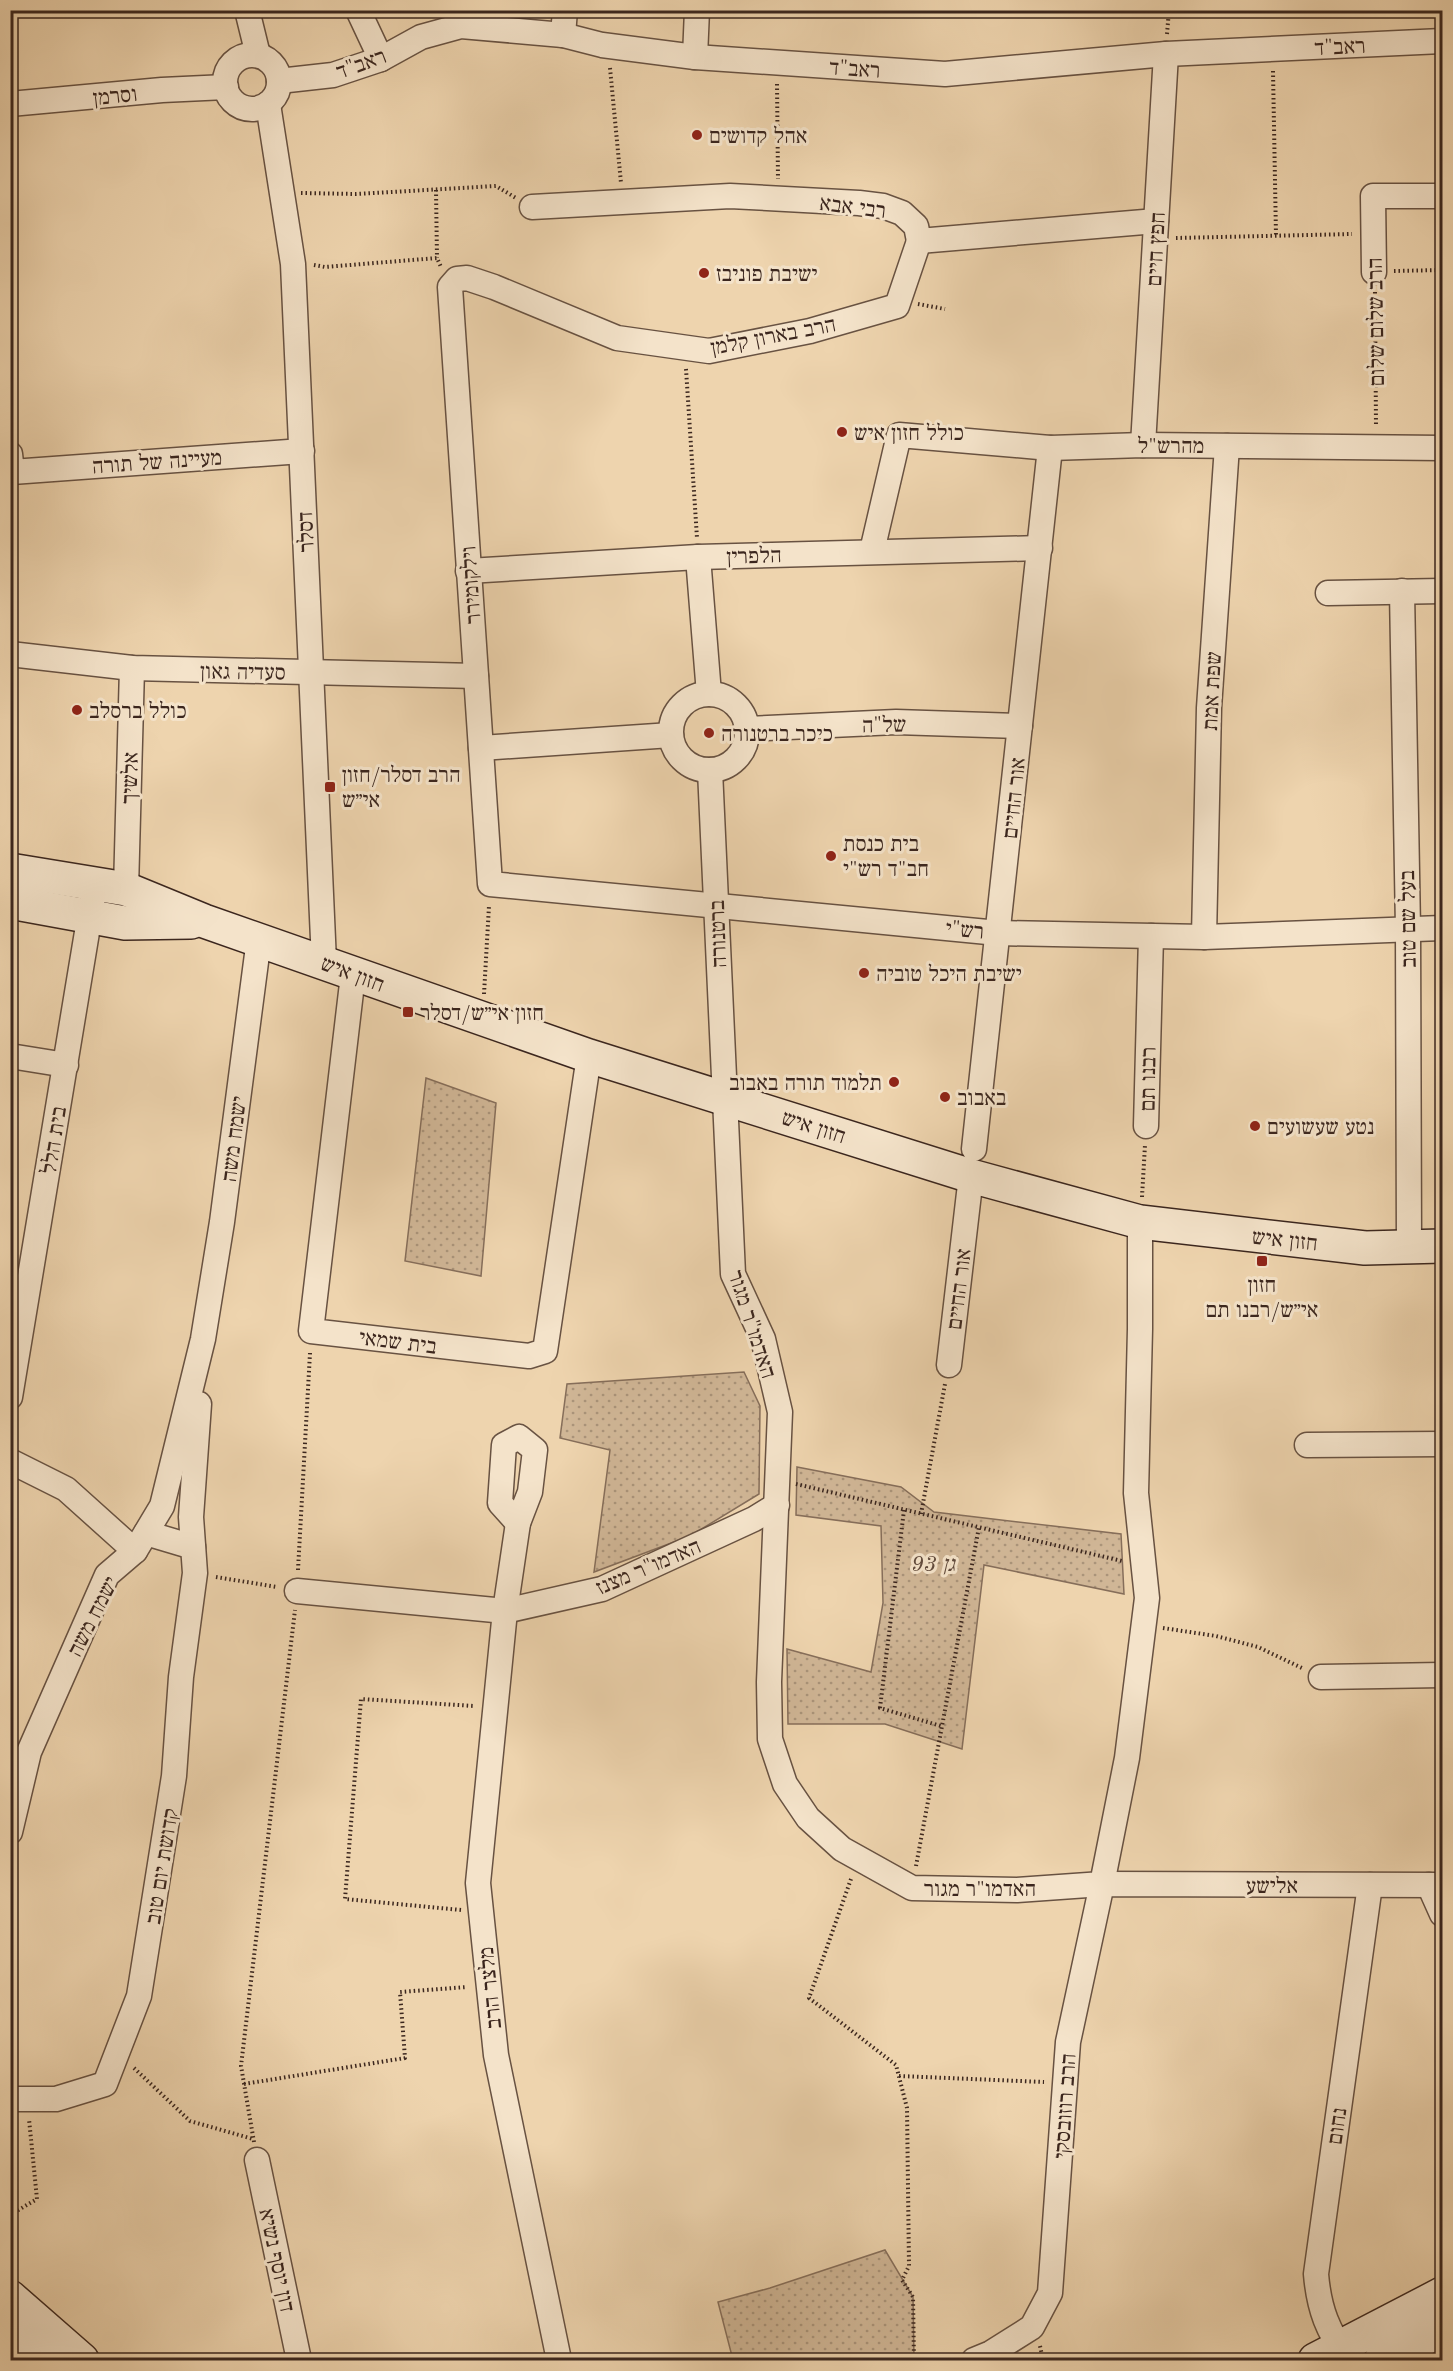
<svg xmlns="http://www.w3.org/2000/svg" width="1453" height="2371" viewBox="0 0 1453 2371" font-family="'Old Standard TT','Frank Ruhl Libre',serif">
<style>
.grass{fill:url(#grass-dots);stroke:#866e5a;stroke-width:1.5}
.lines{fill:none;stroke-linecap:round;stroke-linejoin:round}
.street-casing{stroke:#685242;stroke-width:27}
.secondary-casing{stroke:#3b261e;stroke-width:36}
.path{stroke:#3b261e;stroke-width:4;stroke-dasharray:1.5 3;stroke-linecap:butt}
.street{stroke:#f4e3ca;stroke-width:24}
.secondary{stroke:#f4e3ca;stroke-width:33}
.poi-dot{fill:#8f2418;stroke:#f4e3ca;stroke-width:2}
.labels{text-anchor:middle;stroke-width:6;stroke-linejoin:round;paint-order:stroke}
.street-label{font-size:22px;fill:#3b261e;stroke:#f4e3ca}
.poi-label{font-size:22px;fill:#3b261e;stroke:#f4e3ca;text-anchor:start}
.park-label{font-size:22px;font-style:italic;fill:#604a3c;stroke:#f4e3ca}
</style>
<defs>
<pattern id="grass-dots" width="8" height="8" patternUnits="userSpaceOnUse" patternTransform="scale(1.5)"><rect width="8" height="8" fill="#d0b696"/><path d="M2 2h.1M6 6h.1" fill="none" stroke="#aa947a" stroke-width="1.8" stroke-linecap="round"/></pattern>
</defs>
<rect width="100%" height="100%" fill="#eed4ae"/>
<filter id="stains"><feTurbulence type="fractalNoise" baseFrequency=".00333" numOctaves="4"/><feColorMatrix values="0 0 0 0 .2 0 0 0 0 .09 0 0 0 0 .02 0 0 0 .5 -.17"/></filter>
<radialGradient id="worn" r=".72"><stop offset=".6" stop-color="#630" stop-opacity="0"/><stop offset="1" stop-color="#630" stop-opacity=".3"/></radialGradient>
<g class="grass">
<polygon points="426,1078 496,1103 481,1276 405,1261"/>
<polygon points="744,1372 760,1406 759,1494 690,1536 594,1572 610,1450 560,1438 567,1384"/>
<polygon points="797,1467 901,1487 934,1512 1121,1534 1124,1594 984,1565 962,1749 885,1724 788,1724 787,1649 871,1672 883,1603 881,1526 796,1515"/>
<polygon points="885,2250 913,2297 914,2360 733,2360 718,2302 770,2288"/>
</g>
<g class="lines">
<defs>
<g id="street">
<polyline points="247,10 258,55"/>
<polyline points="358,10 381,59"/>
<polyline points="563,35 565,10"/>
<circle cx="252" cy="82" r="27"/>
<polyline points="695,57 697,10"/>
<polyline points="279,81 333,75 381,59 421,37 461,26 563,35 602,45 695,57 945,74 1166,54 1442,41"/>
<polyline points="10,104 162,90 226,87"/>
<polyline points="268,104 293,264 324,962"/>
<polyline points="532,207 730,196 859,203 883,206 902,213 916,226 919,241 1156,221"/>
<polyline points="919,241 897,306 810,331 709,351 617,338 494,287 467,278 457,279 450,287 490,884 998,933 1204,937 1442,928"/>
<polyline points="1374,272 1373,196 1442,196"/>
<polyline points="1143,445 1166,54"/>
<polyline points="10,454 12,472 302,451"/>
<polyline points="872,551 899,435 1050,448 1143,445 1442,448"/>
<polyline points="698,557 709,694"/>
<polyline points="468,571 698,557 1040,548"/>
<polyline points="1402,591 1408,929 1409,1246"/>
<polyline points="1328,593 1442,591"/>
<polyline points="10,654 132,668 476,676"/>
<circle cx="709" cy="732" r="38"/>
<polyline points="747,729 896,722 1020,726"/>
<polyline points="481,748 671,735"/>
<polyline points="710,770 733,1274 763,1339 780,1412 769,1682 770,1739 785,1784 808,1818 842,1849 912,1888 1017,1890 1102,1884 1127,1758 1147,1598 1136,1493 1140,1329 1140,1222"/>
<polyline points="126,889 132,668"/>
<polyline points="1204,937 1209,708 1227,446"/>
<polyline points="353,975 311,1331 529,1356 545,1351 589,1056"/>
<polyline points="10,1056 66,1065"/>
<polyline points="1146,1126 1151,936"/>
<polyline points="974,1149 1050,448"/>
<polyline points="949,1365 971,1176"/>
<polyline points="10,1397 92,902"/>
<polygon points="519,1437 535,1450 530,1492 518,1523 500,1503 504,1445"/>
<polyline points="1307,1445 1442,1444"/>
<polyline points="10,1461 66,1489 135,1551"/>
<polyline points="518,1523 505,1611 478,1883 496,2055 559,2360"/>
<polyline points="146,1533 193,1547"/>
<polyline points="297,1591 505,1611 602,1589 754,1519 777,1505"/>
<polyline points="1321,1677 1442,1675"/>
<polyline points="10,1832 29,1752 107,1575 135,1551 162,1506 203,1339 222,1222 259,939"/>
<polyline points="1429,1885 1442,1914"/>
<polyline points="10,2099 56,2099 105,2084 139,1996 174,1776 181,1677 195,1573 191,1517 199,1404"/>
<polyline points="257,2160 299,2360"/>
<polyline points="974,2360 991,2353 1032,2327 1050,2293 1068,2042 1102,1884 1442,1885"/>
<path d="M1348,2360c-20,-29 -29,-50 -32,-86l54,-389"/>
</g>
<g id="secondary">
<polyline points="10,870 126,889 204,921 589,1056 971,1176 1140,1222 1365,1248 1442,1246"/>
<polyline points="10,902 125,923 191,922"/>
<polyline points="10,2297 82,2360"/>
<polyline points="10,2337 39,2360"/>
<polyline points="1315,2360 1442,2294"/>
<polyline points="1381,2360 1442,2330"/>
</g>
</defs>
<use href="#street" class="street-casing"/>
<use href="#secondary" class="secondary-casing"/>
<g class="path">
<polyline points="1167,34 1169,10"/>
<polyline points="610,68 621,183"/>
<polyline points="1273,71 1276,236"/>
<polyline points="777,84 778,179"/>
<polyline points="436,190 437,258"/>
<polyline points="301,193 356,194 496,186 516,198"/>
<polyline points="1176,238 1352,234"/>
<polyline points="314,265 325,267 437,258 441,267"/>
<polyline points="1394,271 1442,270"/>
<polyline points="1375,292 1376,426"/>
<polyline points="918,304 945,309"/>
<polyline points="686,369 697,538"/>
<polyline points="484,994 489,906"/>
<polyline points="1142,1197 1145,1145"/>
<polyline points="796,1484 1122,1561"/>
<polyline points="904,1510 880,1708 941,1726"/>
<polyline points="921,1514 945,1384"/>
<polyline points="298,1570 310,1353"/>
<polyline points="216,1577 277,1587"/>
<polyline points="1163,1628 1216,1636 1258,1647 1304,1669"/>
<polyline points="916,1866 979,1527"/>
<polyline points="851,1879 809,1998 896,2065 907,2108 909,2266 902,2280 913,2297 914,2360"/>
<polyline points="461,1910 345,1899 361,1699 474,1706"/>
<polyline points="134,2068 190,2121 253,2139"/>
<polyline points="899,2076 1044,2082"/>
<polyline points="244,2084 405,2058 400,1992 467,1987"/>
<polyline points="254,2142 241,2066 295,1610"/>
<polyline points="10,2215 37,2199 29,2119"/>
<polyline points="1040,2346 1043,2360"/>
</g>
<use href="#street" class="street"/>
<use href="#secondary" class="secondary"/>
</g>
<g class="poi-dot">
<circle cx="697" cy="135" r="6"/>
<circle cx="704" cy="273" r="6"/>
<circle cx="842" cy="432" r="6"/>
<circle cx="77" cy="710" r="6"/>
<circle cx="709" cy="733" r="6"/>
<rect x="324" y="781" width="12" height="12" rx="3"/>
<circle cx="831" cy="856" r="6"/>
<circle cx="864" cy="973" r="6"/>
<rect x="402" y="1006" width="12" height="12" rx="3"/>
<circle cx="894" cy="1082" r="6"/>
<circle cx="945" cy="1097" r="6"/>
<circle cx="1255" cy="1126" r="6"/>
<rect x="1256" y="1255" width="12" height="12" rx="3"/>
</g>
<g class="labels">
<g class="street-label">
<text transform="translate(1340 46) rotate(-3)" y="8">ראב"ד</text>
<text transform="translate(361 63) rotate(-20)" y="8">ראב"ד</text>
<text transform="translate(855 68) rotate(4)" y="8">ראב"ד</text>
<text transform="translate(115 95) rotate(-6)" y="8">וסרמן</text>
<text transform="translate(853 206) rotate(7)" y="8">רבי אבא</text>
<text transform="translate(1155 249) rotate(-87)" y="8">חפץ חיים</text>
<text transform="translate(1375 322) rotate(-91)" y="8">הרב שלום שלום</text>
<text transform="translate(773 335) rotate(-11)" y="8">הרב בארון קלמן</text>
<text x="1171" y="453">מהרש"ל</text>
<text transform="translate(157 461) rotate(-4)" y="8">מעיינה של תורה</text>
<text transform="translate(305 532) rotate(-93)" y="8">דסלר</text>
<text transform="translate(754 555) rotate(-2)" y="8">הלפרין</text>
<text transform="translate(470 585) rotate(-94)" y="8">וילקומירר</text>
<text transform="translate(243 671) rotate(1)" y="8">סעדיה גאון</text>
<text transform="translate(1211 691) rotate(-87)" y="8">שפת אמת</text>
<text transform="translate(884 724) rotate(-1)" y="8">של"ה</text>
<text transform="translate(129 778) rotate(-88)" y="8">אלשיך</text>
<text transform="translate(1013 798) rotate(-84)" y="8">אור החיים</text>
<text transform="translate(1407 919) rotate(-91)" y="8">בעל שם טוב</text>
<text transform="translate(965 929) rotate(5)" y="8">רש"י</text>
<text transform="translate(717 934) rotate(-92)" y="8">ברטנורה</text>
<text transform="translate(353 973) rotate(21)" y="8">חזון איש</text>
<text transform="translate(1147 1079) rotate(-89)" y="8">רבנו תם</text>
<text transform="translate(814 1126) rotate(18)" y="8">חזון איש</text>
<text transform="translate(233 1139) rotate(-83)" y="8">ישמח משה</text>
<text transform="translate(53 1140) rotate(-81)" y="8">בית הלל</text>
<text transform="translate(1285 1239) rotate(6)" y="8">חזון איש</text>
<text transform="translate(958 1289) rotate(-83)" y="8">אור החיים</text>
<text transform="translate(753 1324) rotate(72)" y="8">האדמו"ר מגור</text>
<text transform="translate(398 1341) rotate(7)" y="8">בית שמאי</text>
<text transform="translate(648 1566) rotate(-23)" y="8">האדמו"ר מצנז</text>
<text transform="translate(92 1616) rotate(-63)" y="8">ישמח משה</text>
<text transform="translate(161 1866) rotate(-81)" y="8">קדושת יום טוב</text>
<text x="1272" y="1893">אלישע</text>
<text x="980" y="1896">האדמו"ר מגור</text>
<text transform="translate(489 1988) rotate(-96)" y="8">מלצר הרב</text>
<text transform="translate(1064 2106) rotate(-86)" y="8">הרב רוזובסקי</text>
<text transform="translate(1336 2126) rotate(-82)" y="8">נחום</text>
<text transform="translate(278 2260) rotate(78)" y="8">דון יוסף נשיא</text>
</g>
<g class="poi-label">
<text x="709" y="143">אהל קדושים</text>
<text x="716" y="281">ישיבת פוניבז</text>
<text x="854" y="440">כולל חזון איש</text>
<text x="89" y="718">כולל ברסלב</text>
<text x="721" y="741">כיכר ברטנורה</text>
<text x="342" y="782">הרב דסלר/חזון<tspan x="342" dy="25">אי״ש</tspan></text>
<text x="843" y="851">בית כנסת<tspan x="843" dy="25">חב"ד רש"י</tspan></text>
<text x="876" y="981">ישיבת היכל טוביה</text>
<text x="420" y="1020">חזון אי״ש/דסלר</text>
<text x="882" y="1090" text-anchor="end">תלמוד תורה באבוב</text>
<text x="957" y="1105">באבוב</text>
<text x="1267" y="1134">נטע שעשועים</text>
<text x="1262" y="1292" text-anchor="middle">חזון<tspan x="1262" dy="25">אי״ש/רבנו תם</tspan></text>
</g>
<g class="park-label">
<text x="933" y="1571">גן 93</text>
</g>
</g>
<rect width="1453" height="2371" fill="none" stroke="#eed4ae" stroke-width="36"/>
<rect x="12" y="12" width="1429" height="2347" fill="none" stroke="#3b261e" stroke-width="3"/>
<rect x="18" y="18" width="1417" height="2335" fill="none" stroke="#3b261e" stroke-width="1.5"/>
<rect width="100%" height="100%" filter="url(#stains)"/>
<rect width="100%" height="100%" fill="url(#worn)"/>
</svg>
